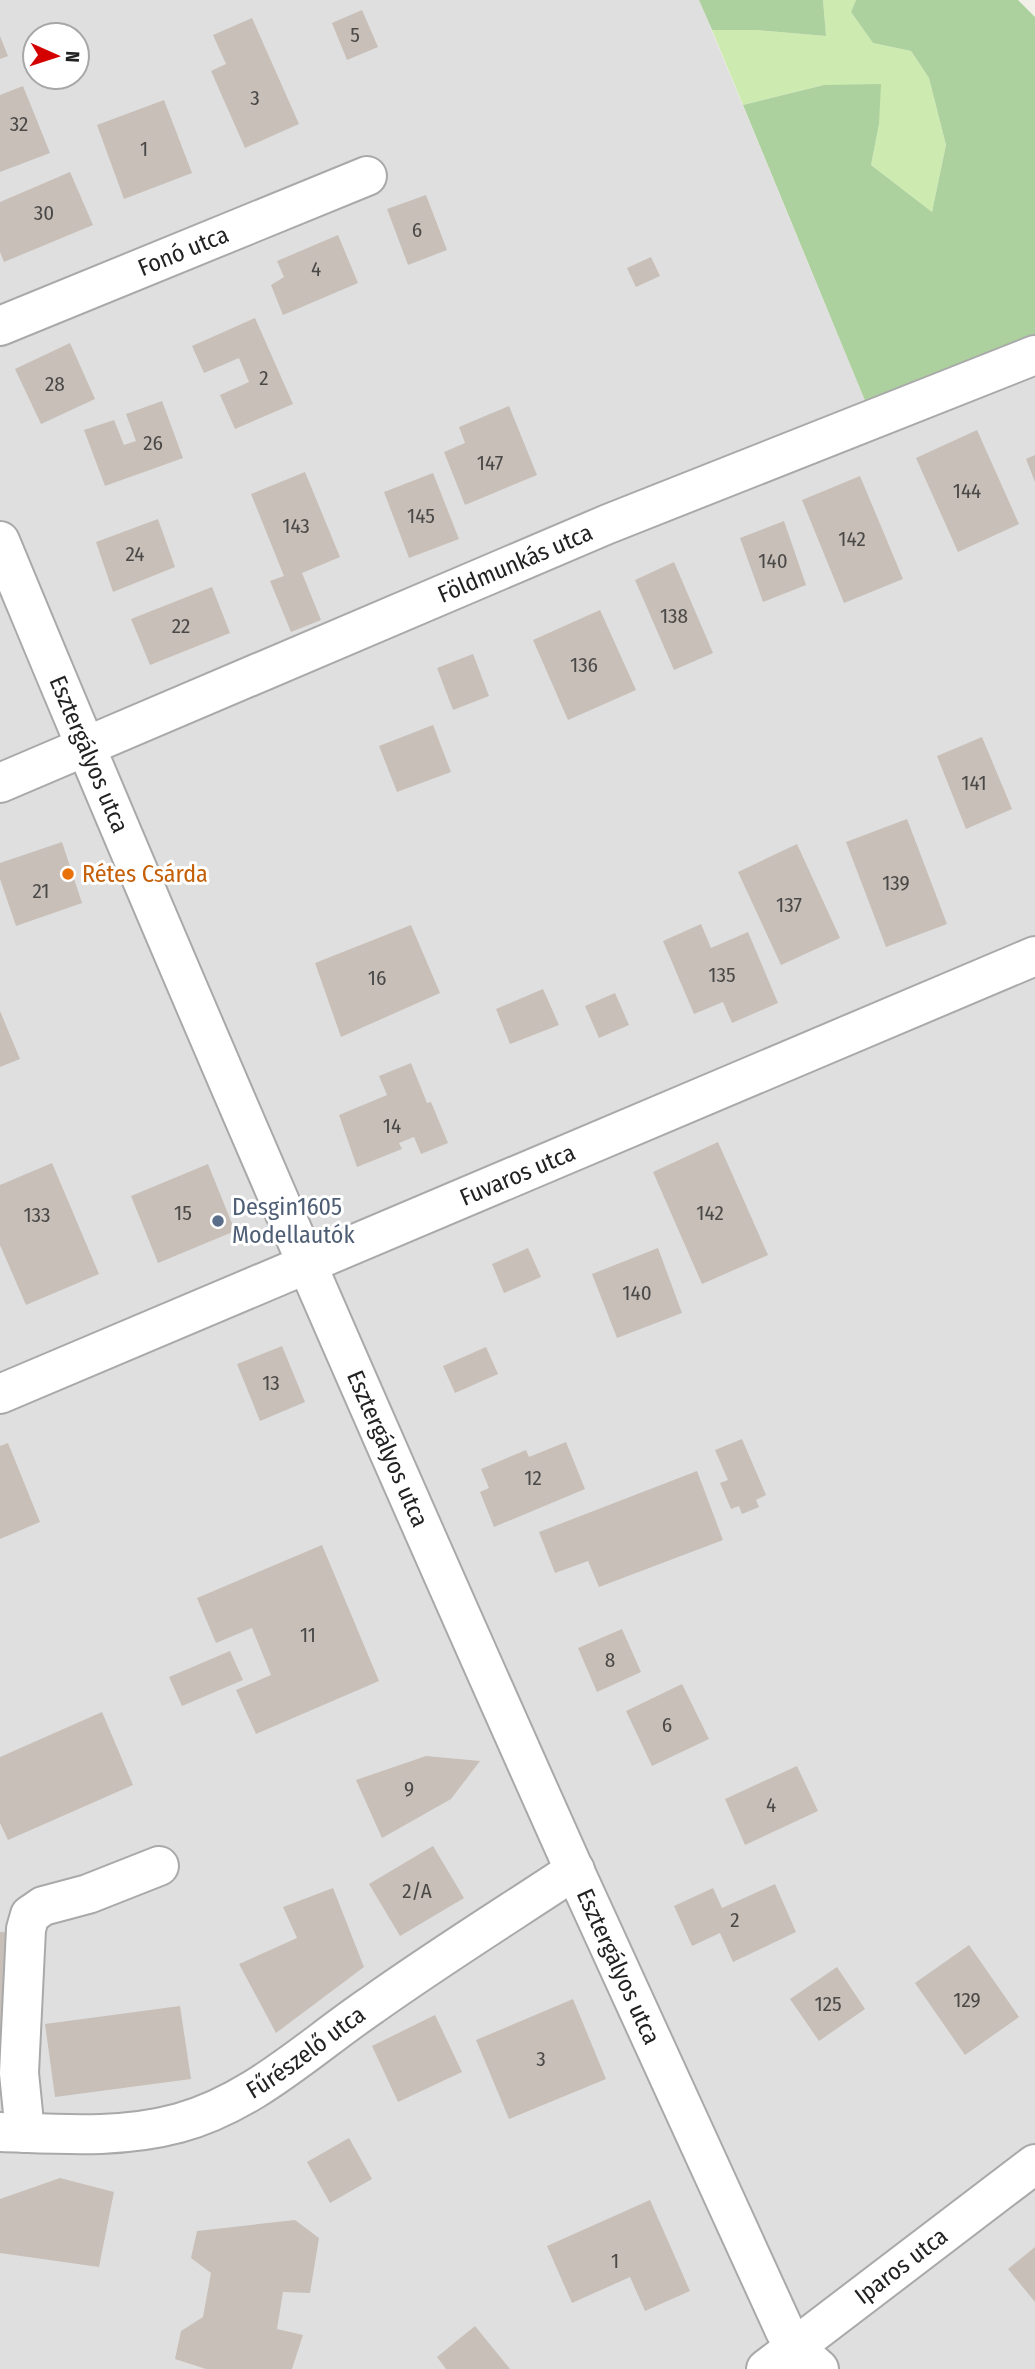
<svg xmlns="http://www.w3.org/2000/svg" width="1035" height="2369" viewBox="0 0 1035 2369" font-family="'Fira Sans Condensed',sans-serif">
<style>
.residential{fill:#e0dfdf;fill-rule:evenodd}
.grass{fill:#cdebb0}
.forest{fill:#add19e}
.building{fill:#c7bfb8}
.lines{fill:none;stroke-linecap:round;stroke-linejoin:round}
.minor-casing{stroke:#a9a9a9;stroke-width:42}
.minor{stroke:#fff;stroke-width:38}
.food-dot{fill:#e8710a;stroke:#fff;stroke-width:2.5}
.service-dot{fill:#5c6f8a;stroke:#fff;stroke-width:2.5}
.labels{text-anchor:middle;stroke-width:6;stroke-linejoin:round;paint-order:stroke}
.number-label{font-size:21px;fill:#4b4948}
.street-label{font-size:24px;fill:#222;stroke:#fff}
.food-label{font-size:24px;fill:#c56008;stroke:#fff;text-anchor:start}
.service-label{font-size:24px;fill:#4e5e75;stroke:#fff;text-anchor:start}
</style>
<rect width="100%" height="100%" fill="#f2efe9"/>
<path class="residential" d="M0,0h699l167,403 169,-67v2033h-1035zM35,35h42v42h-42z"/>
<polygon class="grass" points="823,0 856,0 851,12 873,43 911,51 929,78 946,145 932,212 871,165 879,124 824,85 743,105 712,30 756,30 826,36"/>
<g class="forest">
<polygon points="699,0 823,0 826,36 756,30 712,30"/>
<polygon points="856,0 1018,0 1035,17 1035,336 866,403 743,105 824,85 881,84 879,124 871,165 932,212 946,145 929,78 911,51 873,43 851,12"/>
</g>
<g class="building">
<polygon points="362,10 378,47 347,60 332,23"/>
<polygon points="252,18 299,124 245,148 211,71 226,64 213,35"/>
<polygon points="0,36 8,56 0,59"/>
<polygon points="23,86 50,153 0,172 0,95"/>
<polygon points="164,100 192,173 124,199 97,125"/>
<polygon points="70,172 93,225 4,262 0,252 0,202"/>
<polygon points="426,195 447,250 408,265 387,209"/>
<polygon points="338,235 358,283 283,315 271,285 284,277 277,261"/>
<polygon points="651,257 660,276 636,287 627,268"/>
<polygon points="255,318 293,404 235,429 220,395 249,382 239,358 204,373 192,346"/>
<polygon points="70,343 95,399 41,424 15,369"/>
<polygon points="162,401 183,458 105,486 84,430 114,420 124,445 136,441 126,414"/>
<polygon points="509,406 537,475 465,505 444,452 465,443 459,427"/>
<polygon points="977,430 1019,524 958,552 916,458"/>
<polygon points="1035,455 1035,482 1026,459"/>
<polygon points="305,472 340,557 302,573 321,620 291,632 270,581 284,576 251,494"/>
<polygon points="433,473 459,539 409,558 384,492"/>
<polygon points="860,476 903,579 844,603 802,500"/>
<polygon points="158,519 175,567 113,592 96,542"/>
<polygon points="784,521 806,585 763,602 740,538"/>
<polygon points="674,562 713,653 674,670 635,580"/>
<polygon points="212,587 230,633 150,665 131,619"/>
<polygon points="600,610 636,690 568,720 533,640"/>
<polygon points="473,654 489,696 453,710 437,668"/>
<polygon points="433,725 451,772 397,792 379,746"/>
<polygon points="982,737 1012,809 966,829 937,756"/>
<polygon points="907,819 947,924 886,947 846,842"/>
<polygon points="62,842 82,903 16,926 0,879 0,863"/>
<polygon points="797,844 840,938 781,965 738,872"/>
<polygon points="701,924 711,948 748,932 778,1003 732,1023 723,1002 694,1014 663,941"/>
<polygon points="411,925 440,993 341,1037 315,963"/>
<polygon points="543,989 559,1025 510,1044 496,1009"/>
<polygon points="615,993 629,1025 599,1038 585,1006"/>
<polygon points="0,1011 20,1059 0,1067"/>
<polygon points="411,1063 427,1103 431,1102 448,1143 421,1154 414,1137 399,1143 402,1149 357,1167 339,1115 387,1095 379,1076"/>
<polygon points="718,1142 768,1255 702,1284 653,1172"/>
<polygon points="52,1163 99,1274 26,1305 0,1245 0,1185"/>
<polygon points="208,1164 235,1231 158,1263 131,1196"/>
<polygon points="528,1248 541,1277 504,1293 492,1264"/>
<polygon points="658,1248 682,1313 617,1338 592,1274"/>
<polygon points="282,1346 305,1402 260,1421 237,1364"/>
<polygon points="486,1347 498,1374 455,1393 443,1366"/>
<polygon points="742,1439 766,1495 756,1500 759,1507 742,1514 739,1506 731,1509 720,1483 728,1480 715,1450"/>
<polygon points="566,1442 585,1489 494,1527 480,1492 489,1488 481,1469 526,1450 529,1457"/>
<polygon points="8,1443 40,1522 0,1539 0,1446"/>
<polygon points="697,1471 723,1540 599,1587 588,1561 555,1573 539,1532"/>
<polygon points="322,1545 379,1681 256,1734 236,1690 271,1675 252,1628 216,1643 197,1598"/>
<polygon points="622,1629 641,1672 597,1692 578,1648"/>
<polygon points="230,1651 243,1680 182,1706 169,1677"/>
<polygon points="682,1684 709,1739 652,1766 626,1711"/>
<polygon points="102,1712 133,1785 8,1840 0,1823 0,1757"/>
<polygon points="426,1756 480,1761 451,1799 382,1838 356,1780"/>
<polygon points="797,1766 818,1811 745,1845 725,1799"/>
<polygon points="433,1846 464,1898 400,1936 369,1884"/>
<polygon points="775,1884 796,1932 733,1962 720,1933 692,1946 674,1906 713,1888 722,1908"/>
<polygon points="333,1888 364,1967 276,2033 239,1964 297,1938 283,1907"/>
<polygon points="0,1932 17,1933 0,2074"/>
<polygon points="969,1945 1019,2017 965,2055 915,1983"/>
<polygon points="837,1967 865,2009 819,2041 790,1999"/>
<polygon points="573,1999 606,2079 509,2119 476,2040"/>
<polygon points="180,2006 191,2079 55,2097 45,2024"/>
<polygon points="435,2015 462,2072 398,2102 372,2046"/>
<polygon points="349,2138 372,2179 330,2203 307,2162"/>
<polygon points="60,2178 114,2192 99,2267 0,2253 0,2199"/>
<polygon points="650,2200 690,2291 645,2311 630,2277 572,2303 547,2246"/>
<polygon points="295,2220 319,2238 310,2293 283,2292 277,2329 303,2335 292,2369 206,2369 175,2359 181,2331 203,2317 211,2273 191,2258 197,2231"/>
<polygon points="1035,2247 1035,2302 1008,2269"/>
<polygon points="475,2326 510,2369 446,2369 437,2357"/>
</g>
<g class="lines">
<defs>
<g id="minor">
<path id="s1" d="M0,326l367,-150"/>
<path id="s2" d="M0,541c184,445 376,886 573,1326 70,155 142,309 212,464l9,16 25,22"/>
<path id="s3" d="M0,783l608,-259 427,-169"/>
<path id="s4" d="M0,1394l1035,-438"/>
<path id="s5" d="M0,2132c60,2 120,7 179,-9 74,-20 131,-76 193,-118 66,-47 135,-90 203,-135"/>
<polyline points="25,2133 19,2073 26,1929 30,1915 43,1906 88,1894 159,1866"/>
<path id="s6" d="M766,2369l269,-205"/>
</g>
</defs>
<use href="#minor" class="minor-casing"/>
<use href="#minor" class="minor"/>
</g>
<circle class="food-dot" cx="68" cy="874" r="7"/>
<circle class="service-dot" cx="218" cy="1221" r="7"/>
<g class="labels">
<g class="number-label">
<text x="355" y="42">5</text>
<text x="255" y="105">3</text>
<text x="19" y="131">32</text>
<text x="144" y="156">1</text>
<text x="44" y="220">30</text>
<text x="417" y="237">6</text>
<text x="316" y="276">4</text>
<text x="264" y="385">2</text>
<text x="55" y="391">28</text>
<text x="153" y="450">26</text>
<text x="490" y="470">147</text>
<text x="967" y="498">144</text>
<text x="421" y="523">145</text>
<text x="296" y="533">143</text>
<text x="852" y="546">142</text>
<text x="135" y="561">24</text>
<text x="773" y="568">140</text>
<text x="674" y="623">138</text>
<text x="181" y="633">22</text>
<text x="584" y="672">136</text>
<text x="974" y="790">141</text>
<text x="896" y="890">139</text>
<text x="41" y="898">21</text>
<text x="789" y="912">137</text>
<text x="722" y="982">135</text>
<text x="377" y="985">16</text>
<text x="392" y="1133">14</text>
<text x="183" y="1220">15</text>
<text x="710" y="1220">142</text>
<text x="37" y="1222">133</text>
<text x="637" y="1300">140</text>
<text x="271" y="1390">13</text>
<text x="533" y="1485">12</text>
<text x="308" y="1642">11</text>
<text x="610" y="1667">8</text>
<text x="667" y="1732">6</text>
<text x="409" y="1796">9</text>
<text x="771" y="1812">4</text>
<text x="417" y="1898">2/A</text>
<text x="735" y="1927">2</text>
<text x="967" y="2007">129</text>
<text x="828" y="2011">125</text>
<text x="541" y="2066">3</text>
<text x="615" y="2268">1</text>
</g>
<g class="street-label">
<text dy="8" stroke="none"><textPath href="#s1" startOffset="198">Fonó utca</textPath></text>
<text dy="8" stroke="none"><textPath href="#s3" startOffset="560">Földmunkás utca</textPath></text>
<text dy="8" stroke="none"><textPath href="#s2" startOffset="231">Esztergályos utca</textPath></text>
<text dy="8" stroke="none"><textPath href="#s4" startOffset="562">Fuvaros utca</textPath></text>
<text dy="8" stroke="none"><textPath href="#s2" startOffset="987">Esztergályos utca</textPath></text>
<text dy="8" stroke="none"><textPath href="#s2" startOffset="1554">Esztergályos utca</textPath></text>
<text dy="8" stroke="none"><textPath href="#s5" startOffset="326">Fűrészelő utca</textPath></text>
<text dy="8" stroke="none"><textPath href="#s6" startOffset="170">Iparos utca</textPath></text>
</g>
<g class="food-label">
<text x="82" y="882">Rétes Csárda</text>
</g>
<g class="service-label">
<text x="232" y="1215">Desgin1605<tspan x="232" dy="28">Modellautók</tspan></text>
</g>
</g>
<g transform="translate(56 56) rotate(93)"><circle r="33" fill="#ffffff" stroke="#a7a7a7" stroke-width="2"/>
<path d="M0-5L12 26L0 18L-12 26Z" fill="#d40000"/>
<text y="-10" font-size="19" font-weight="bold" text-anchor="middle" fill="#222222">N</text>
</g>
</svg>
